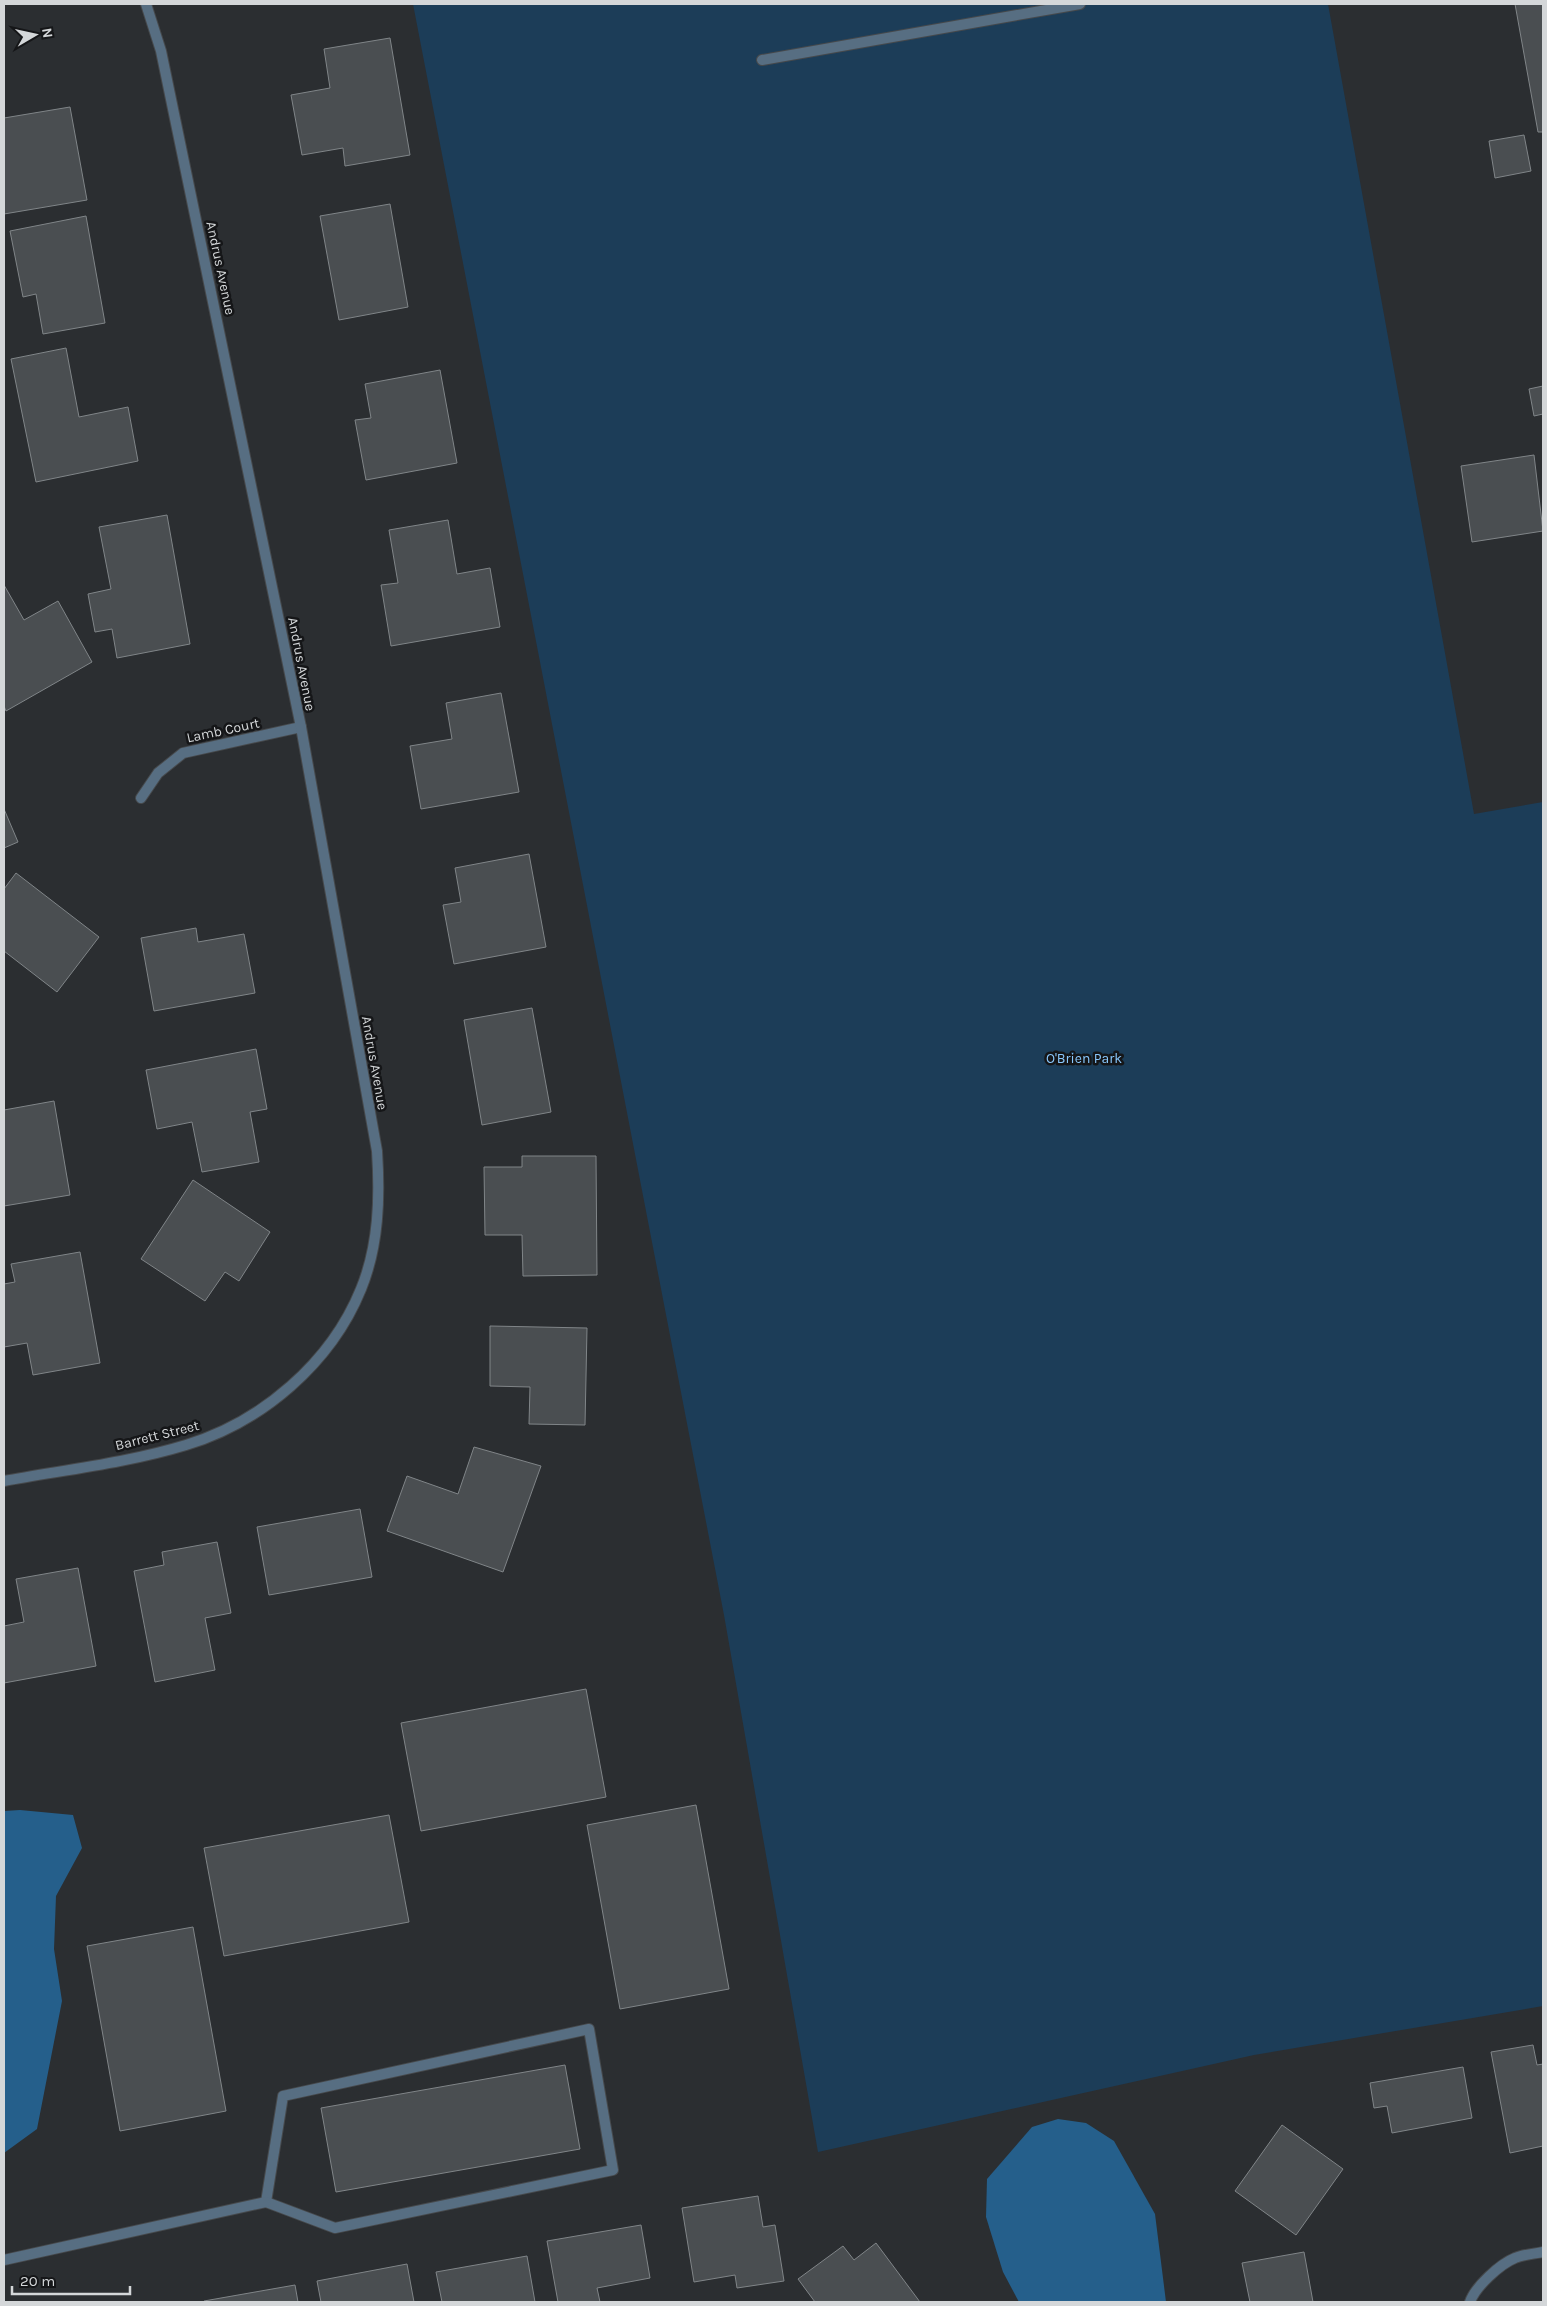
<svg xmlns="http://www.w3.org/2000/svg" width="1547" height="2306" viewBox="0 0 1547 2306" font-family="Karla,sans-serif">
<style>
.green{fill:#1c3d58}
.water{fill:#255f8b}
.building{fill:#4a4e51;stroke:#808588}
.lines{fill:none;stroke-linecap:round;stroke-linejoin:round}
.lane-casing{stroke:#46494c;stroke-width:12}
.street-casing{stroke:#46494c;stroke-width:12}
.lane{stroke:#576e82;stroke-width:10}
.street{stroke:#576e82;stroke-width:10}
.labels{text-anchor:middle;stroke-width:5;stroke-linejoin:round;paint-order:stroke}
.street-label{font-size:14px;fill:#d4d7d9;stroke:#151618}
.park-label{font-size:14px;fill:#8ac9fe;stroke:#151618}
</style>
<rect width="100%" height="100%" fill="#2b2e31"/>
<polygon class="green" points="413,4 1328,4 1474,814 1543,802 1543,2006 1254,2055 818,2152 724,1615"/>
<g class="water">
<polygon points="20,1810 73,1815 82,1848 56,1896 54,1949 62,2001 37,2129 4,2153 4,1811"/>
<polygon points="1058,2119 1086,2123 1114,2141 1155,2214 1166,2302 1019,2302 1003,2272 986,2217 987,2179 1032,2127"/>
</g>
<g class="building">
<polygon points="1515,4 1543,4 1543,132 1538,132"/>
<polygon points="390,38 410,155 345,166 343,148 302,155 291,95 330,88 324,49"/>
<polygon points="70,107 87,200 4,214 4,118"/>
<polygon points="1524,135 1531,171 1495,178 1489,141"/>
<polygon points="390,204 408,307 339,320 320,216"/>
<polygon points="86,216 105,323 43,334 36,294 23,297 10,231"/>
<polygon points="66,348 79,417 128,407 138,461 36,482 11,359"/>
<polygon points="440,370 457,463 366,480 355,420 371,418 365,384"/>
<polygon points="1543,386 1543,414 1534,416 1529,389"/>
<polygon points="1534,455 1543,531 1472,542 1461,466"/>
<polygon points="167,515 190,644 117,658 112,629 95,632 88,594 111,589 99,527"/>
<polygon points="448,520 457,574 490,568 500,627 391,646 381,585 398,583 389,530"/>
<polygon points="4,585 24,620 58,601 92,662 6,711 4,706"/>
<polygon points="501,693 519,792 421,809 410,746 452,739 446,703"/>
<polygon points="4,809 18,842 4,848"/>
<polygon points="529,854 546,947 454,964 443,905 461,902 455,868"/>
<polygon points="16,873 99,937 57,992 4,951 4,889"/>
<polygon points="196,928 198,942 244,934 255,993 154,1011 141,938"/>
<polygon points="532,1008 551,1112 482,1125 464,1020"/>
<polygon points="256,1049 267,1109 250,1112 259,1162 202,1172 192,1122 157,1129 146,1070"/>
<polygon points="54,1101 70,1195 4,1206 4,1110"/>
<polygon points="522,1156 596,1156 597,1275 523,1276 522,1235 485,1235 484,1167 522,1167"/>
<polygon points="193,1180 270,1232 239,1281 225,1272 205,1301 141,1259"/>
<polygon points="80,1252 100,1363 33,1375 27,1343 4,1347 4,1284 15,1282 11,1264"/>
<polygon points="490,1326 587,1328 585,1425 529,1424 530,1387 490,1386"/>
<polygon points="474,1447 541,1466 503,1572 387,1531 407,1476 458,1494"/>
<polygon points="360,1509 372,1577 269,1595 257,1527"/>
<polygon points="217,1542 231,1613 205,1618 215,1670 155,1682 134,1571 164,1565 162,1552"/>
<polygon points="78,1568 96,1666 4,1683 4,1626 24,1622 16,1579"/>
<polygon points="586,1689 606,1797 421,1831 401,1723"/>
<polygon points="696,1805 729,1989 620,2009 587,1825"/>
<polygon points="389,1815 409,1922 224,1956 204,1848"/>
<polygon points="193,1927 226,2111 120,2131 87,1946"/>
<polygon points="1533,2045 1537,2065 1543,2064 1543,2146 1510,2153 1491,2052"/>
<polygon points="565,2065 580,2149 336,2192 321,2108"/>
<polygon points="1463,2067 1472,2118 1392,2133 1387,2106 1374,2108 1370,2083"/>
<polygon points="1282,2125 1343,2169 1296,2235 1235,2191"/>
<polygon points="758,2196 763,2227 775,2225 784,2281 737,2288 735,2275 694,2282 682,2208"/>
<polygon points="641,2225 650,2278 597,2288 600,2302 558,2302 547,2241"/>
<polygon points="876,2243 920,2302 815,2302 798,2279 843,2246 854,2260"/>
<polygon points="1304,2252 1313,2302 1250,2302 1242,2263"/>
<polygon points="527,2256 535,2302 442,2302 436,2272"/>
<polygon points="407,2264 414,2302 321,2302 317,2281"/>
<polygon points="295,2285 298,2302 204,2302 204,2301"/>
</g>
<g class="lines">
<defs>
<polyline id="lane" points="762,60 1080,4"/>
<g id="street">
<polyline points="141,798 158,773 183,753 301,727"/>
<path d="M4,1481c60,-11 123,-18 182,-36 76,-23 145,-82 175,-156 18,-44 19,-92 16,-138l-76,-424 -140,-676 -15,-47"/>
<polygon points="589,2029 613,2170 335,2228 266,2202 283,2096"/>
<polyline points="4,2260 266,2202"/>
<path d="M1470,2302c5,-15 30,-38 45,-44 9,-4 19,-4 28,-6"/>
</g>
</defs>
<use href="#lane" class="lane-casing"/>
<use href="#street" class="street-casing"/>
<use href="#lane" class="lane"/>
<use href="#street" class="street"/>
</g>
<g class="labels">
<g class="street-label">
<text transform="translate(221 268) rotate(78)" y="5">Andrus Avenue</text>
<text transform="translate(302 664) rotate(79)" y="5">Andrus Avenue</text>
<text transform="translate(223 730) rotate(-12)" y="5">Lamb Court</text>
<text transform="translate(375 1063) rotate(80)" y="5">Andrus Avenue</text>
<text transform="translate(157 1435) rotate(-14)" y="5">Barrett Street</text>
</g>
<g class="park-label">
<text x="1084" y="1063">O'Brien Park</text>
</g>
</g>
<rect width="1547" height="2306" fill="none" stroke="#d4d7d9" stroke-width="10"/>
<g transform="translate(35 35) rotate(81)" stroke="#151618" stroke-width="4" paint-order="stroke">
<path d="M0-4L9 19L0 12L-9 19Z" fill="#d4d7d9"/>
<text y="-8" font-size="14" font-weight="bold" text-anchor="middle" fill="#d4d7d9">N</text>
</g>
<path d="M12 2286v8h118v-8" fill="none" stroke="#d4d7d9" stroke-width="2.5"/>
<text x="20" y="2286" font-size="15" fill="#d4d7d9" stroke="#151618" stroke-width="4" paint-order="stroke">20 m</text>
</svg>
